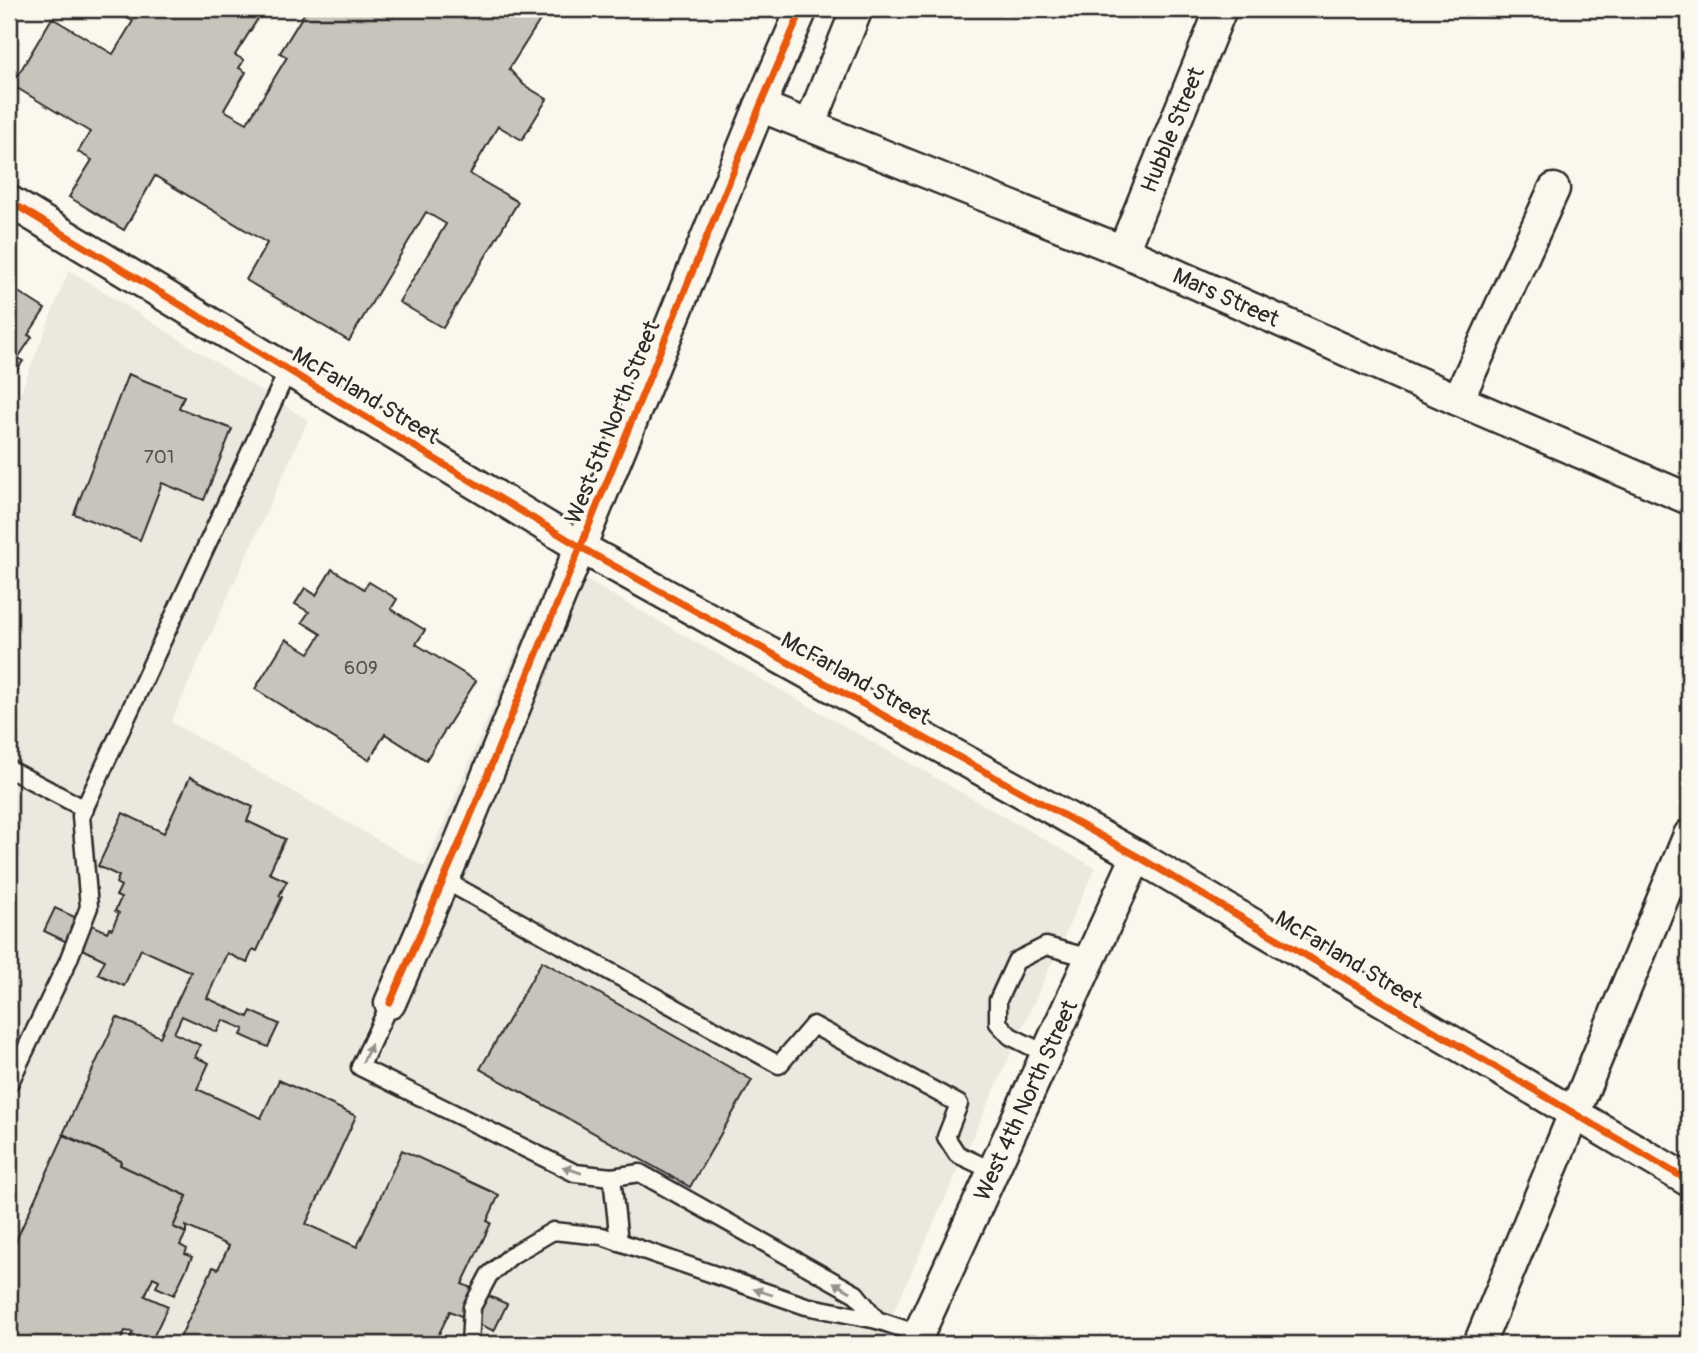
<svg xmlns="http://www.w3.org/2000/svg" width="1698" height="1353" viewBox="0 0 1698 1353" font-family="Pangolin,sans-serif">
<style>
.built{fill:#ebe8de}
.building{fill:#c7c4bc;stroke:#2b2b2b;stroke-width:2}
.lines{fill:none;stroke-linecap:round;stroke-linejoin:round}
.service-casing{stroke:#2b2b2b;stroke-width:21}
.minor-casing{stroke:#2b2b2b;stroke-width:35}
.service{stroke:#fbf7ec;stroke-width:16}
.minor{stroke:#fbf7ec;stroke-width:30}
.cycleway-casing{stroke:#fbf7ec;stroke-width:11}
.cycleway{stroke:#e8590c;stroke-width:7}
.oneway{fill:#93918c}
.labels{text-anchor:middle;stroke-width:6;stroke-linejoin:round;paint-order:stroke}
.number-label{font-size:19px;fill:#52514f}
.street-label{font-size:23px;fill:#2b2b2b;stroke:#fbf7ec}
</style>
<rect width="100%" height="100%" fill="#fbf7ec"/>
<filter id="ink" filterUnits="userSpaceOnUse"><feTurbulence type="fractalNoise" baseFrequency=".0143" numOctaves="2"/><feDisplacementMap in="SourceGraphic" scale="14" xChannelSelector="R" yChannelSelector="G"/><feConvolveMatrix kernelMatrix="1 2 1 2 8 2 1 2 1" color-interpolation-filters="sRGB"/></filter>
<g filter="url(#ink)">
<polygon class="built" points="69,270 308,420 171,722 425,867 554,562 1095,868 879,1344 9,1344 9,422"/>
<g class="building">
<polygon points="130,9 264,9 235,55 244,60 239,68 246,72 224,110 247,123 287,57 280,53 307,9 313,11 315,9 539,9 544,14 509,69 524,85 547,99 522,140 498,126 470,174 518,202 443,328 399,302 446,224 426,212 349,341 246,280 267,243 155,176 124,230 69,197 92,160 78,152 90,132 12,85 52,18 113,54 133,21 125,17"/>
<polygon points="12,288 45,309 28,335 32,337 18,358 23,361 9,382 9,290"/>
<polygon points="128,374 184,396 179,408 232,429 204,500 162,483 140,540 74,514"/>
<polygon points="332,569 364,589 369,582 397,599 391,609 425,630 416,644 476,681 426,760 385,734 369,760 255,689 286,639 309,653 321,634 302,622 309,612 295,604 305,588 316,595"/>
<polygon points="190,777 253,807 247,821 285,839 269,873 287,881 279,896 282,897 257,951 253,949 247,963 227,953 207,998 248,1017 251,1011 279,1024 268,1047 241,1035 244,1029 223,1020 217,1032 182,1016 174,1033 200,1045 195,1057 209,1063 197,1089 261,1118 279,1080 356,1116 306,1224 357,1247 402,1150 499,1195 487,1221 491,1223 462,1284 507,1304 494,1331 450,1311 434,1344 177,1344 213,1267 218,1269 229,1246 186,1226 186,1233 173,1227 187,1196 120,1165 121,1161 63,1134 117,1017 160,1037 191,972 141,949 124,986 98,974 105,960 44,931 55,908 107,932 109,928 112,929 119,913 115,911 121,898 116,896 121,886 116,883 119,876 98,866 123,813 164,833"/>
<polygon points="542,961 752,1080 690,1187 480,1069"/>
<polygon points="64,1135 121,1161 120,1165 187,1196 173,1227 186,1233 180,1245 187,1249 185,1254 192,1257 174,1295 156,1287 159,1280 153,1277 145,1296 168,1306 150,1344 130,1338 133,1332 125,1331 119,1344 9,1344 9,1243 14,1245"/>
</g>
<g class="lines">
<defs>
<g id="service">
<polyline points="9,769 85,809"/>
<polyline points="444,880 779,1065 813,1025 959,1104 946,1137 957,1154 993,1171"/>
<polyline points="390,1003 360,1067 575,1173 612,1177 640,1173 856,1294 877,1320 919,1334"/>
<polyline points="1046,1054 1010,1036 998,1023 998,1000 1016,961 1046,946 1090,958"/>
<polyline points="9,1084 68,961 89,907 81,816 288,370"/>
<polyline points="612,1177 619,1242"/>
<polyline points="470,1344 472,1307 489,1275 512,1255 553,1231 602,1236 806,1306 877,1320"/>
</g>
<g id="minor">
<path id="s1" d="M760,106l363,145 335,149 231,99"/>
<polyline points="810,125 857,9"/>
<polyline points="9,201 582,548 1137,856 1689,1181"/>
<path id="s2" d="M1123,251l98,-242"/>
<polyline points="1458,400 1554,189"/>
<polyline points="390,1003 460,842 760,106 802,9"/>
<path id="s3" d="M914,1344l223,-488"/>
<polyline points="1479,1344 1689,835"/>
</g>
</defs>
<use href="#service" class="service-casing"/>
<use href="#minor" class="minor-casing"/>
<use href="#service" class="service"/>
<use href="#minor" class="minor"/>
<defs>
<g id="cycleway">
<polyline points="9,201 582,548 1137,856 1689,1181"/>
<polyline points="390,1003 460,842 760,106 802,9"/>
</g>
</defs>
<use href="#cycleway" class="cycleway-casing"/>
<use href="#cycleway" class="cycleway"/>
</g>
<defs><path id="oneway-solid" d="M-6-.8H1V-3.2L6.5 0L1 3.2V.8H-6Z" transform="scale(1.75)"/></defs>
<g class="oneway">
<use href="#oneway-solid" transform="translate(367 1053) rotate(-65)"/>
<use href="#oneway-solid" transform="translate(572 1170) rotate(-161)"/>
<use href="#oneway-solid" transform="translate(842 1287) rotate(-151)"/>
<use href="#oneway-solid" transform="translate(763 1292) rotate(-162)"/>
</g>
</g>
<g class="labels">
<g class="number-label">
<text x="159" y="463">701</text>
<text x="361" y="674">609</text>
</g>
<g class="street-label">
<text dy="8" stroke="none"><textPath href="#s2" startOffset="131">Hubble Street</textPath></text>
<text dy="8" stroke="none"><textPath href="#s1" startOffset="504">Mars Street</textPath></text>
<text transform="translate(366 395) rotate(31)" y="8">McFarland Street</text>
<text transform="translate(612 422) rotate(-68)" y="8">West 5th North Street</text>
<text transform="translate(856 678) rotate(29)" y="8">McFarland Street</text>
<text transform="translate(1349 959) rotate(31)" y="8">McFarland Street</text>
<text dy="8" stroke="none"><textPath href="#s3" startOffset="268">West 4th North Street</textPath></text>
</g>
</g>
<rect width="1698" height="1353" fill="none" stroke="#fbf7ec" stroke-width="35"/>
<rect x="18" y="18" width="1663" height="1318" fill="none" stroke="#2b2b2b" stroke-width="2.5" filter="url(#ink)"/>
</svg>
